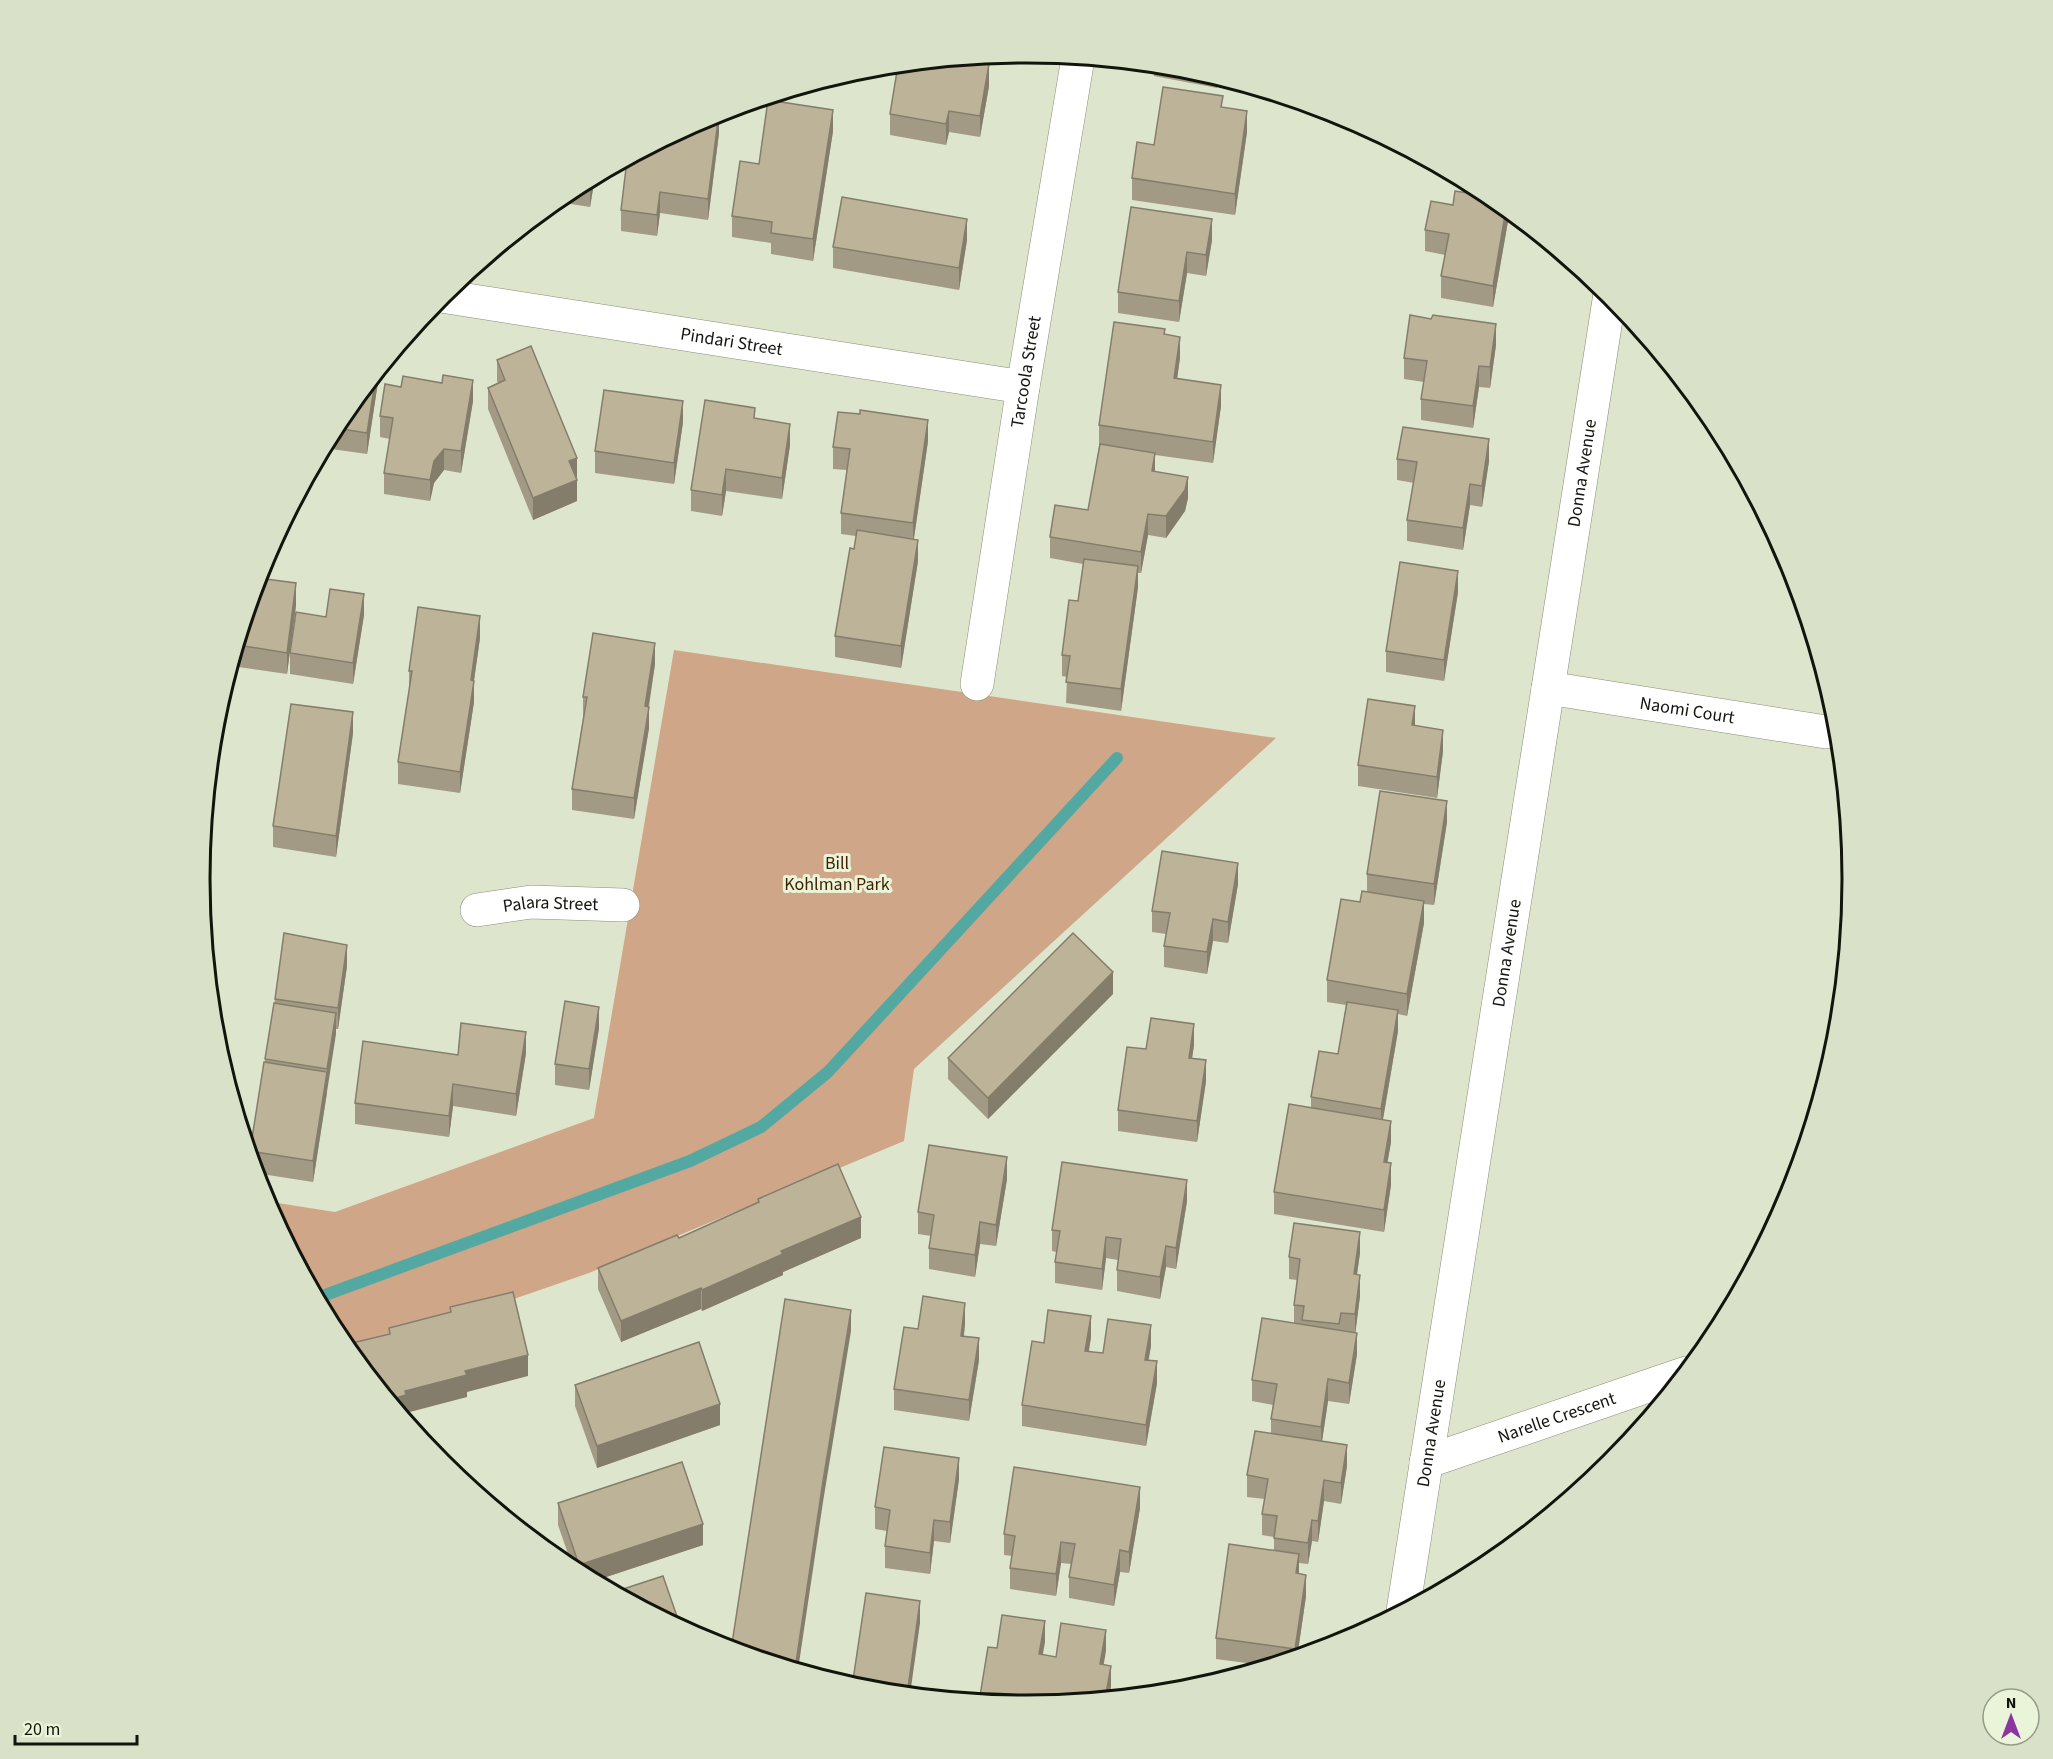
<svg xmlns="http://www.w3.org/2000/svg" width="2053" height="1759" viewBox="0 0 2053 1759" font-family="'Source Sans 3',sans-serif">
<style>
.green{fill:#cfa688}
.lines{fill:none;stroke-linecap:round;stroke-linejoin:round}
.stream{stroke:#53a8a2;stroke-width:12}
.minor-casing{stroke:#858e75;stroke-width:34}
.minor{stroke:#fff;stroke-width:33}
.wall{fill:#a29a84}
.shaded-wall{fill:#847d6b}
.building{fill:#bcb399;stroke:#847d6b;stroke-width:1.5}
.labels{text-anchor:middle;stroke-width:6;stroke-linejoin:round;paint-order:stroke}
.street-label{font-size:18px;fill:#12150c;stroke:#eaf4d9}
.park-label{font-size:18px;fill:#421f00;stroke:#eaf4d9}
.rim{fill:none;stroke:#12150c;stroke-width:3}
</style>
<rect width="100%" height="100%" fill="#dde6cc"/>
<polygon class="green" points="674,650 1276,738 914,1069 904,1141 589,1273 352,1355 339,1339 265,1201 335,1212 594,1118"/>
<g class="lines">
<polyline class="stream" points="317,1298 690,1161 761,1127 828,1072 1117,758"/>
<defs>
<g id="minor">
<path id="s1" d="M441,296l582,91"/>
<path id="s2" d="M977,684l46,-297 55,-329"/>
<path id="s3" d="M1548,688l278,44"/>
<path id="s4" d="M477,910l54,-8 92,3"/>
<path id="s5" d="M1426,1462l260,-89"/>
<path id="s6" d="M1403,1611l207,-1317"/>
</g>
</defs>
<use href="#minor" class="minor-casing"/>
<use href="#minor" class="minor"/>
</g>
<g class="wall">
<polygon points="1154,65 1188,68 1220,78 1217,88 1154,76"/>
<polygon points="989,86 980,137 949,132 946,145 890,135 890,114"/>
<polygon points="1223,107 1247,132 1235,215 1132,200 1132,178 1154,145"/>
<polygon points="833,131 813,261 771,254 771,243 732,237 732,216 759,164"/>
<polygon points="719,133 708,220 660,213 657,236 621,231 621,210"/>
<polygon points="1440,167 1453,174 1440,172"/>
<polygon points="595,177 590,207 558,202 557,208 549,207 567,192"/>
<polygon points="1453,205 1508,210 1508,221 1493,307 1441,298 1441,276 1445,255 1425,251 1425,230"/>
<polygon points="1212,219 1212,240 1206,276 1187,273 1179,322 1118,313 1118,292"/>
<polygon points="967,240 959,290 833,268 833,247"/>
<polygon points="1165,334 1180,358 1177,379 1221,406 1213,463 1155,455 1155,471 1188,498 1185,511 1166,538 1148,535 1141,573 1138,573 1138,587 1121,711 1066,703 1067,677 1062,676 1062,655 1078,601 1083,564 1050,558 1050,537 1088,510 1099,447 1099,425"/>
<polygon points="1496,345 1490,388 1479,387 1473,428 1421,420 1421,399 1424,382 1404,379 1404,358"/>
<polygon points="497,360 577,458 577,501 533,520 488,409 488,388 498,383 497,381"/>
<polygon points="380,369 367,454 324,448 339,420"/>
<polygon points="473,401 461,473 444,470 434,483 430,501 384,494 384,473 390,439 380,437 380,416"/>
<polygon points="755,418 790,445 782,499 726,491 722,516 691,511 691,490"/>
<polygon points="683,422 674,484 595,473 595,451"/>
<polygon points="928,441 914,539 918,561 901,668 835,657 835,636 854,549 856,536 841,534 841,513 847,470 833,469 833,447"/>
<polygon points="1397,459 1489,461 1482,507 1470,505 1463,550 1407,541 1407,520 1414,483 1397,480"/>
<polygon points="258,578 296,605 287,674 231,666"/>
<polygon points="1458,592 1444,681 1386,672 1386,651"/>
<polygon points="364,615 353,684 290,674 290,653 326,617"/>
<polygon points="480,638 474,681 474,702 460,793 398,784 398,762 409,690 409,671"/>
<polygon points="655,664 649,707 649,728 634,819 572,810 572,789 583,718 583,697"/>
<polygon points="353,733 336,857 273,847 273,826"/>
<polygon points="1443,751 1437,798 1358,786 1358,765"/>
<polygon points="1447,822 1434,905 1424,904 1424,923 1407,1016 1398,1014 1398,1031 1383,1120 1391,1142 1387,1163 1391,1185 1384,1232 1274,1214 1274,1192 1311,1108 1311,1097 1338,1054 1346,1005 1327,1002 1327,980 1360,902 1367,891 1367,874"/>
<polygon points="1238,884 1228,943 1213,941 1207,974 1164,967 1164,946 1166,934 1152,932 1152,911"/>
<polygon points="347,966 338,1029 336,1029 327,1086 327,1093 313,1182 255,1173 250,1156 250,1151 275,999"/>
<polygon points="1113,994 988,1119 948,1079 948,1058"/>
<polygon points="599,1028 589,1090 555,1085 555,1064"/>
<polygon points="1194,1045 1192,1058 1206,1081 1197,1142 1118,1131 1118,1110 1146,1049"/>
<polygon points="526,1053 516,1116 453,1106 449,1137 355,1124 355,1103 458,1055"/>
<polygon points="1007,1179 996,1246 980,1244 975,1277 929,1269 929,1248 931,1236 918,1234 918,1212"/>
<polygon points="758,1199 861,1238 783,1272 783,1275 702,1311 701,1309 621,1342 598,1289 598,1268 679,1238 758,1202"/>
<polygon points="1187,1201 1176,1269 1166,1267 1160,1299 1117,1291 1117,1270 1118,1260 1106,1258 1102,1290 1055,1283 1055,1262 1057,1252 1052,1251 1052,1230"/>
<polygon points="1360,1253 1357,1274 1360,1296 1355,1333 1357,1354 1349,1404 1328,1401 1322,1441 1347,1466 1341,1504 1324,1501 1318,1542 1312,1541 1308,1564 1299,1563 1299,1574 1306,1596 1297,1658 1224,1680 1262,1665 1216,1659 1216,1638 1274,1550 1274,1537 1262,1535 1262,1514 1265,1499 1247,1497 1247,1475 1271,1434 1271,1419 1273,1405 1252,1401 1252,1380 1294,1323 1294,1305 1297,1280 1289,1279 1289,1257"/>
<polygon points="965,1324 964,1336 979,1360 969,1421 894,1410 894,1389 918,1329"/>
<polygon points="1091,1337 1089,1351 1103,1353 1151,1346 1148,1360 1157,1383 1146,1446 1022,1426 1022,1405 1044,1343"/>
<polygon points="575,1385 720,1425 597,1468 575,1406"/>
<polygon points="959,1479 950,1543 934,1541 930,1574 885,1568 885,1546 887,1531 875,1529 875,1507"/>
<polygon points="558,1503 703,1545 594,1581 574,1571 558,1525"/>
<polygon points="1140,1508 1129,1573 1120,1572 1114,1606 1069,1598 1069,1577 1071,1564 1061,1563 1056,1596 1010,1589 1010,1568 1012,1556 1004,1555 1004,1534"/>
</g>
<g class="shaded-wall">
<polygon points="989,64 989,86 980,137 980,116"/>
<polygon points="833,110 833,131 813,261 813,239"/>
<polygon points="949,111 949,132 946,145 946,124"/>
<polygon points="1247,111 1247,132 1235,215 1235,194"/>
<polygon points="719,113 719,133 708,220 708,199"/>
<polygon points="595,177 590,207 590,186 591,179"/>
<polygon points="660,192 660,213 657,236 657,215"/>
<polygon points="1506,209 1508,210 1508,221 1493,307 1493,286"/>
<polygon points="967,219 967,240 959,290 959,268"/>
<polygon points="1212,219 1212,240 1206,276 1206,255"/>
<polygon points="1187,252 1187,273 1179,322 1179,301"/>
<polygon points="1496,324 1496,345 1490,388 1490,367"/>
<polygon points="1180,337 1180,358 1174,400 1174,378"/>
<polygon points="1479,366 1479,387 1473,428 1473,406"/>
<polygon points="380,369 367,454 367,433 376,375"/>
<polygon points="473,380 473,401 461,473 461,451"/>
<polygon points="1221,385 1221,406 1213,463 1213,442"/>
<polygon points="683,401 683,422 674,484 674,463"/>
<polygon points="928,420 928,441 913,544 913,523"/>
<polygon points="790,424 790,445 782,499 782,478"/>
<polygon points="1489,439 1489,461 1482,507 1482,486"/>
<polygon points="444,449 444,470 434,483 430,501 430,480 434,461"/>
<polygon points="1155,453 1155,474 1152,471"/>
<polygon points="577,458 577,479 569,461"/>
<polygon points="726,469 726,491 722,516 722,495"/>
<polygon points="1188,477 1188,498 1185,511 1166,538 1166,516"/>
<polygon points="577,480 577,501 533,520 533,498"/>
<polygon points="1470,484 1470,505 1463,550 1463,528"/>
<polygon points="1148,514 1148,535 1141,573 1141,552"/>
<polygon points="918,540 918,561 901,668 901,646"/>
<polygon points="1138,566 1138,587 1121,711 1121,689"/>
<polygon points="1458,571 1458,592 1444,681 1444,660"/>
<polygon points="296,583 296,605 287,674 287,653"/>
<polygon points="364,594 364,615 353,684 353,663"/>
<polygon points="480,616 480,638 471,701 471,680"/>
<polygon points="655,643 655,664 645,727 645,706"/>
<polygon points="474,681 474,702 460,793 460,772"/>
<polygon points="1415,706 1415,727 1412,725"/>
<polygon points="649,707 649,728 634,819 634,798"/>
<polygon points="353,712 353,733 336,857 336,836"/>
<polygon points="1443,730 1443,751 1437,798 1437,777"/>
<polygon points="1447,801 1447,822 1434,905 1434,884"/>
<polygon points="1238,863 1238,884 1228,943 1228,922"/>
<polygon points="1424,901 1424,923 1407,1016 1407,994"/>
<polygon points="1213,919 1213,941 1207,974 1207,952"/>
<polygon points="347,945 347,966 338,1029 338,1008"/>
<polygon points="1113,972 1113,994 988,1119 988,1098"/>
<polygon points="599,1007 599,1028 589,1090 589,1069"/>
<polygon points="1398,1010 1398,1031 1381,1130 1381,1109"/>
<polygon points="336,1013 336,1034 313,1182 313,1161"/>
<polygon points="1194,1024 1194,1045 1189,1079 1189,1058"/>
<polygon points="526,1032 526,1053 516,1116 516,1094"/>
<polygon points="1206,1060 1206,1081 1197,1142 1197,1121"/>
<polygon points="453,1084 453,1106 449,1137 449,1116"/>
<polygon points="1391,1121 1391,1142 1384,1183 1384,1162"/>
<polygon points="1007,1157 1007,1179 996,1246 996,1225"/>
<polygon points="1391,1163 1391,1185 1384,1232 1384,1210"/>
<polygon points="1187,1180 1187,1201 1176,1269 1176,1248"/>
<polygon points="861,1217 861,1238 783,1272 783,1275 702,1311 702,1290 781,1251"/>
<polygon points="980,1222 980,1244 975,1277 975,1255"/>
<polygon points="1360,1232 1360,1253 1354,1295 1354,1274"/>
<polygon points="1106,1237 1106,1258 1102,1290 1102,1269"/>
<polygon points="1166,1246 1166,1267 1160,1299 1160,1277"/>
<polygon points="1360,1275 1360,1296 1355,1336 1355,1314"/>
<polygon points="701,1288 701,1309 621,1342 621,1321"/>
<polygon points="965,1303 965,1324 961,1357 961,1336"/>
<polygon points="851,1310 851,1331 823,1502 798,1670 795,1669 823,1481"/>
<polygon points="1091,1316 1091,1337 1085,1372 1085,1351"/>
<polygon points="1151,1325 1151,1346 1145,1381 1145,1360"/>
<polygon points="1357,1333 1357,1354 1349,1404 1349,1383"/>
<polygon points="979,1338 979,1360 969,1421 969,1400"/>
<polygon points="528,1355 528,1376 467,1392 467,1397 406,1413 406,1417 403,1417 389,1400 405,1391 465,1371"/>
<polygon points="1157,1361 1157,1383 1146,1446 1146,1425"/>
<polygon points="1328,1379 1328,1401 1321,1448 1321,1427"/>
<polygon points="720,1404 720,1425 597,1468 597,1446"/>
<polygon points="1347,1445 1347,1466 1341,1504 1341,1483"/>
<polygon points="959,1458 959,1479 950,1543 950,1522"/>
<polygon points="1324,1480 1324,1501 1318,1542 1318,1521"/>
<polygon points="1140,1487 1140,1508 1129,1573 1129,1552"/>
<polygon points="934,1520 934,1541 930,1574 930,1553"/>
<polygon points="1312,1520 1312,1541 1308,1564 1308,1543"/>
<polygon points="703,1524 703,1545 594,1581 579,1573 579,1565"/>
<polygon points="1061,1542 1061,1563 1056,1596 1056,1574"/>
<polygon points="1120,1550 1120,1572 1114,1606 1114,1585"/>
<polygon points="1299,1554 1299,1575 1296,1573"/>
<polygon points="1306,1575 1306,1596 1297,1658 1295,1658 1295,1649"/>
<polygon points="920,1601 920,1623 910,1695 907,1695"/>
<polygon points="1045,1621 1045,1642 1039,1676 1039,1654"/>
<polygon points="1106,1630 1106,1651 1100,1686 1100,1664"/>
<polygon points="1111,1666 1111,1687 1109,1698 1105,1699"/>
</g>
<g class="building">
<polygon points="959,59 989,64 980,116 949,111 946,124 890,114 898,65"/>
<polygon points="1163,87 1223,96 1221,107 1247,111 1235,194 1132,178 1137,142 1154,145"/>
<polygon points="768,100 833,110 813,239 771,233 772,222 732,216 740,161 759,164"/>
<polygon points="719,113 708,199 660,192 657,215 621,210 627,160 710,115"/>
<polygon points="591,179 590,186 581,184"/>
<polygon points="1455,191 1493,197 1506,209 1493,286 1441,276 1449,234 1425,230 1431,201 1453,205"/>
<polygon points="842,197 967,219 959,268 833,247"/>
<polygon points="1131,207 1212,219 1206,255 1187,252 1179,301 1118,292"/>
<polygon points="1410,315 1431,319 1433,315 1496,324 1490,367 1479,366 1473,406 1421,399 1427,361 1404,358"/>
<polygon points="1114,322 1165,329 1164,334 1180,337 1174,378 1221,385 1213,442 1099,425"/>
<polygon points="531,346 577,458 569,461 577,480 533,498 488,388 505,380 497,360"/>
<polygon points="376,375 367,433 335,428 339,420"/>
<polygon points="443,375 473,380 461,451 444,449 434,461 430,480 384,473 393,418 380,416 385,384 401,387 403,376 442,383"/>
<polygon points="604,390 683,401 674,463 595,451"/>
<polygon points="705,400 755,408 754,418 790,424 782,478 726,469 722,495 691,490"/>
<polygon points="860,410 928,420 913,523 841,513 850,449 833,447 838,412 860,414"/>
<polygon points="1403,427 1489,439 1482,486 1470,484 1463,528 1407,520 1417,462 1397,459"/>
<polygon points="1100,444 1155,453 1152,471 1188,477 1185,490 1166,516 1148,514 1141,552 1050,537 1055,505 1088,510"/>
<polygon points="857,530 918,540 901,646 835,636 850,548 854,549"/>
<polygon points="1084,559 1138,566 1121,689 1066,682 1070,656 1062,655 1069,600 1078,601"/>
<polygon points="1400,562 1458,571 1444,660 1386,651"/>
<polygon points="258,578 296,583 287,653 238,645"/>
<polygon points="330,589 364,594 353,663 290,653 296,612 326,617"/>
<polygon points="418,607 480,616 471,680 474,681 460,772 398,762 412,671 409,671"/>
<polygon points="593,633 655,643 645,706 649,707 634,798 572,789 587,697 583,697"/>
<polygon points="1368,699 1415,706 1412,725 1443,730 1437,777 1358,765"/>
<polygon points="291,704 353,712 336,836 273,826"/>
<polygon points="1380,791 1447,801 1434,884 1367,874"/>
<polygon points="1162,851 1238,863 1228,922 1213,919 1207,952 1164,946 1170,913 1152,911"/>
<polygon points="1362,891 1424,901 1407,994 1327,980 1341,899 1360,902"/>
<polygon points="284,933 347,945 338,1008 275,999"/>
<polygon points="1073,933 1113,972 988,1098 948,1058"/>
<polygon points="565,1001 599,1007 589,1069 555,1064"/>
<polygon points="1347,1002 1398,1010 1381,1109 1311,1097 1319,1051 1338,1054"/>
<polygon points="274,1003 336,1013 327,1069 265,1059"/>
<polygon points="1151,1018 1194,1024 1189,1058 1206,1060 1197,1121 1118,1110 1127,1047 1146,1049"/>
<polygon points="461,1023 526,1032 516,1094 453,1084 449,1116 355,1103 363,1041 458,1055"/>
<polygon points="264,1062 327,1072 313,1161 250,1151"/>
<polygon points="1289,1104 1391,1121 1384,1162 1391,1163 1384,1210 1274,1192"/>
<polygon points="929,1145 1007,1157 996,1225 980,1222 975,1255 929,1248 934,1215 918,1212"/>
<polygon points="1062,1162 1187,1180 1176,1248 1166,1246 1160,1277 1117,1270 1121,1239 1106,1237 1102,1269 1055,1262 1060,1231 1052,1230"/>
<polygon points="838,1164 861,1217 781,1251 783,1254 702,1290 701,1288 621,1321 598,1268 677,1235 679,1238 759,1202 758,1199"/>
<polygon points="1294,1223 1360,1232 1354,1274 1360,1275 1355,1314 1341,1313 1339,1324 1302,1320 1304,1306 1294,1305 1300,1259 1289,1257"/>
<polygon points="513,1292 528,1355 465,1371 467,1375 405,1391 406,1395 389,1400 344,1345 390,1334 389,1328 451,1312 450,1307"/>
<polygon points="923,1296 965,1303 961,1336 979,1338 969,1400 894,1389 904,1327 918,1329"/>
<polygon points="785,1299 851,1310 823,1481 795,1669 731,1650"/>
<polygon points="1048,1310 1091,1316 1085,1351 1093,1352 1103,1353 1108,1319 1151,1325 1145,1360 1157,1361 1146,1425 1022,1405 1032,1341 1044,1343"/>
<polygon points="1262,1318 1357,1333 1349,1383 1328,1379 1321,1427 1271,1419 1277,1384 1252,1380"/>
<polygon points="699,1342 720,1404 597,1446 575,1385"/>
<polygon points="1255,1431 1347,1445 1341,1483 1324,1480 1318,1521 1312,1520 1308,1543 1274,1538 1277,1516 1262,1514 1268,1479 1247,1475"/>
<polygon points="884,1447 959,1458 950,1522 934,1520 930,1553 885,1546 890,1510 875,1507"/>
<polygon points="682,1462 703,1524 579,1565 558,1503"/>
<polygon points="1014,1467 1140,1487 1129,1552 1120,1550 1114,1585 1069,1577 1075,1544 1061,1542 1056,1574 1010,1568 1015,1536 1004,1534"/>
<polygon points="1229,1544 1299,1554 1296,1573 1306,1575 1295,1649 1216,1638"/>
<polygon points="663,1576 681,1628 614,1592"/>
<polygon points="866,1593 920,1601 907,1695 865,1691 852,1687"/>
<polygon points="1002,1615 1045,1621 1039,1654 1056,1657 1061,1623 1106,1630 1100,1664 1111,1666 1105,1699 1026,1706 979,1702 988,1647 997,1648"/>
<polygon points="1269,1663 1270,1666 1224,1680"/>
</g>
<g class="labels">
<g class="street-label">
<text dy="6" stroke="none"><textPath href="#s1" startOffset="294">Pindari Street</textPath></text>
<text dy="6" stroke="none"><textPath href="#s2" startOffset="316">Tarcoola Street</textPath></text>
<text dy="6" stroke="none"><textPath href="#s6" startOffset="1152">Donna Avenue</textPath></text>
<text dy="6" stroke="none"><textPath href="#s3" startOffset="141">Naomi Court</textPath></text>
<text dy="6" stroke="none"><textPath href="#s4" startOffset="74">Palara Street</textPath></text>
<text dy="6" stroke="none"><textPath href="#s6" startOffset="666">Donna Avenue</textPath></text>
<text dy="6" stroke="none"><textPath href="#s5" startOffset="138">Narelle Crescent</textPath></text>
<text dy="6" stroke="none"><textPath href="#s6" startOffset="180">Donna Avenue</textPath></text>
</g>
<g class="park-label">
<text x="837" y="869">Bill<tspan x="837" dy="21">Kohlman Park</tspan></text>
</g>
</g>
<path d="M0 0H2053V1759H0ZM210 879a816 816 0 1 1 1632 0a816 816 0 1 1-1632 0Z" fill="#d9e2c9" fill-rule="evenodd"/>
<path class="rim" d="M210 879a816 816 0 1 1 1632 0a816 816 0 1 1-1632 0Z"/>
<g transform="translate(2011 1717)"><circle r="28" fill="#eaf4d9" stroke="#949b87" stroke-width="1.5"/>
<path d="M0-4.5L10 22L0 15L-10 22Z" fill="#8c34a0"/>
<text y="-9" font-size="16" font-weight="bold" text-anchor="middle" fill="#12150c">N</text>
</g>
<path d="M15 1735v9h122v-9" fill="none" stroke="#12150c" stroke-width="3"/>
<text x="24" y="1735" font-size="18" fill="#12150c" stroke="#eaf4d9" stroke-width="4.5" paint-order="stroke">20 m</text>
</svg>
